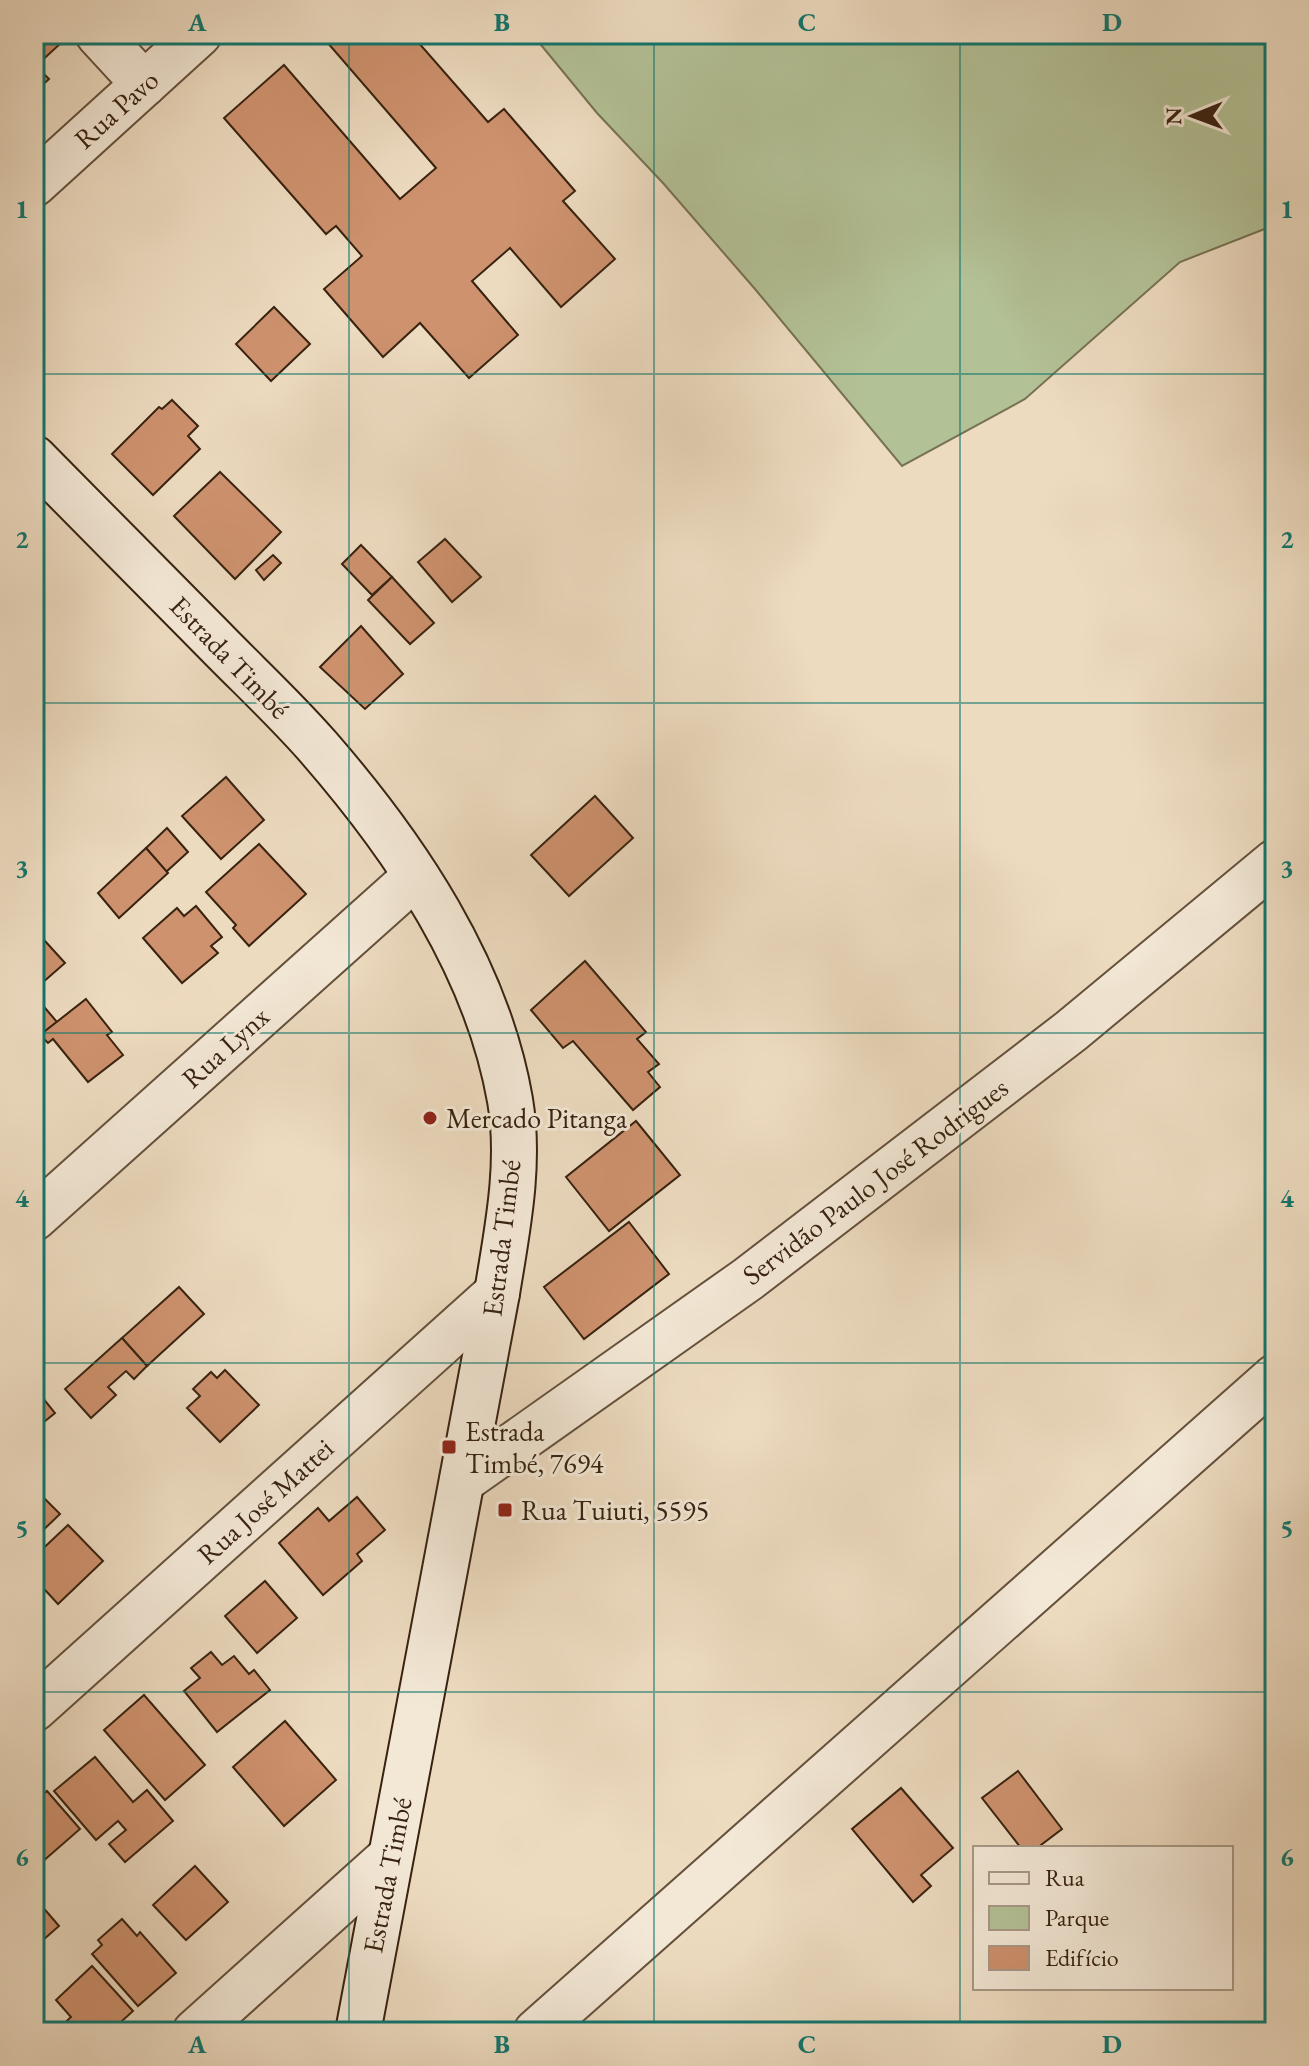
<svg xmlns="http://www.w3.org/2000/svg" width="1309" height="2066" viewBox="0 0 1309 2066" font-family="'EB Garamond',serif">
<style>
.green{fill:#b3c196;stroke:#767253;stroke-width:2}
.building{fill:#ce926e;stroke:#382210;stroke-width:2}
.lines{fill:none;stroke-linecap:round;stroke-linejoin:round}
.street-casing{stroke:#65503c;stroke-width:48}
.secondary-casing{stroke:#382210;stroke-width:48}
.street{stroke:#f3e8d6;stroke-width:44}
.secondary{stroke:#f3e8d6;stroke-width:44}
.grid{fill:none;stroke:#0f766e;stroke-width:2;stroke-opacity:0.55}
.poi-dot{fill:#8f2418;stroke:#f3e8d6;stroke-width:3}
.labels{text-anchor:middle;stroke-width:6;stroke-linejoin:round;paint-order:stroke}
.street-label{font-size:28px;fill:#382210;stroke:#f3e8d6}
.poi-label{font-size:28px;fill:#382210;stroke:#f3e8d6;text-anchor:start}
.neatline{fill:none;stroke:#0f766e;stroke-width:3}
.grid-label{font-size:26px;text-anchor:middle;font-weight:bold;fill:#0f766e}
</style>
<rect width="100%" height="100%" fill="#eddbc0"/>
<filter id="stains"><feTurbulence type="fractalNoise" baseFrequency=".0025" numOctaves="4"/><feColorMatrix values="0 0 0 0 .2 0 0 0 0 .09 0 0 0 0 .02 0 0 0 .5 -.17"/></filter>
<radialGradient id="worn" r=".72"><stop offset=".6" stop-color="#630" stop-opacity="0"/><stop offset="1" stop-color="#630" stop-opacity=".3"/></radialGradient>
<polygon class="green" points="532,34 1275,34 1275,225 1180,262 1025,399 902,466 755,289 663,183 597,113"/>
<g class="building">
<polygon points="34,34 53,34 61,43 36,66 49,79 34,93"/>
<polygon points="320,34 411,34 488,122 504,109 575,191 563,201 615,259 561,307 510,248 472,281 518,335 469,378 420,323 383,357 324,289 362,256 336,226 326,234 224,118 284,65 400,199 436,168"/>
<polygon points="274,307 310,344 271,381 236,344"/>
<polygon points="172,400 198,426 188,436 200,449 153,495 112,454 159,407 162,409"/>
<polygon points="220,472 281,532 235,579 174,516"/>
<polygon points="445,539 481,577 452,602 418,562"/>
<polygon points="361,545 392,577 372,595 342,564"/>
<polygon points="273,555 281,563 264,580 256,570"/>
<polygon points="392,577 434,623 410,644 368,600"/>
<polygon points="361,626 403,674 365,709 320,667"/>
<polygon points="226,777 264,820 221,859 182,816"/>
<polygon points="595,796 633,838 569,896 531,855"/>
<polygon points="167,828 188,852 166,872 146,848"/>
<polygon points="259,844 306,894 249,946 233,928 236,925 206,892"/>
<polygon points="146,848 168,873 119,918 98,893"/>
<polygon points="196,906 222,937 211,946 218,953 182,983 143,938 177,908 184,916"/>
<polygon points="45,941 65,963 34,990 34,950"/>
<polygon points="585,961 646,1032 637,1039 659,1064 648,1072 660,1087 633,1110 573,1041 563,1048 531,1010"/>
<polygon points="34,995 57,1022 40,1035 34,1028"/>
<polygon points="86,999 112,1032 107,1035 123,1055 88,1082 53,1039 48,1043 40,1035"/>
<polygon points="636,1121 680,1175 609,1231 566,1177"/>
<polygon points="629,1222 669,1274 584,1339 544,1287"/>
<polygon points="179,1287 204,1314 147,1366 122,1338"/>
<polygon points="122,1338 147,1366 134,1379 126,1371 108,1387 116,1395 91,1418 65,1389"/>
<polygon points="225,1370 259,1405 220,1442 187,1408 200,1396 193,1389 211,1372 217,1378"/>
<polygon points="34,1387 55,1413 34,1430"/>
<polygon points="34,1488 60,1514 38,1535 34,1531"/>
<polygon points="357,1497 385,1530 357,1554 362,1561 323,1595 279,1543 318,1508 329,1521"/>
<polygon points="68,1525 103,1561 58,1604 34,1578 34,1557"/>
<polygon points="265,1581 297,1618 257,1653 225,1616"/>
<polygon points="211,1652 222,1665 234,1656 249,1674 254,1670 270,1690 217,1732 184,1691 200,1678 191,1668"/>
<polygon points="144,1695 205,1765 165,1800 104,1730"/>
<polygon points="285,1721 336,1780 284,1826 233,1767"/>
<polygon points="95,1757 133,1802 147,1790 173,1821 125,1862 109,1844 126,1830 118,1821 96,1840 54,1791"/>
<polygon points="1018,1771 1062,1829 1037,1848 1021,1848 982,1798"/>
<polygon points="901,1788 953,1848 921,1875 931,1886 913,1902 852,1829"/>
<polygon points="47,1791 80,1829 34,1869 34,1802"/>
<polygon points="195,1866 228,1902 186,1940 153,1905"/>
<polygon points="34,1897 59,1926 34,1948"/>
<polygon points="122,1919 137,1936 140,1932 176,1973 138,2006 92,1954 102,1945 98,1940"/>
<polygon points="92,1966 133,2011 110,2032 59,2032 57,2030 71,2017 56,2000"/>
<polygon points="38,2019 49,2032 34,2032 34,2023"/>
</g>
<g class="lines">
<defs>
<g id="street">
<polyline points="98,34 144,84"/>
<polyline points="34,184 199,34"/>
<polyline points="34,1218 416,876"/>
<polyline points="462,1481 748,1279 1071,1031 1275,862"/>
<polyline points="34,1709 497,1293"/>
<polyline points="195,2032 390,1857"/>
<polyline points="536,2032 1275,1377"/>
</g>
<path id="secondary" d="M34,458c60,60 119,121 179,181 35,36 73,71 106,109 87,100 168,220 191,352 11,64 -3,131 -13,193l-139,739"/>
</defs>
<use href="#street" class="street-casing"/>
<use href="#secondary" class="secondary-casing"/>
<use href="#street" class="street"/>
<use href="#secondary" class="secondary"/>
</g>
<path class="grid" d="M349,34v1998M654,34v1998M960,34v1998M34,374h1241M34,703h1241M34,1033h1241M34,1363h1241M34,1692h1241"/>
<g class="poi-dot">
<circle cx="430" cy="1118" r="8"/>
<rect x="441" y="1439" width="16" height="16" rx="4"/>
<rect x="497" y="1502" width="16" height="16" rx="4"/>
</g>
<g class="labels">
<g class="street-label">
<text transform="translate(116 109) rotate(-42)" y="10">Rua Pavo</text>
<text transform="translate(230 657) rotate(46)" y="10">Estrada Timbé</text>
<text transform="translate(225 1047) rotate(-42)" y="10">Rua Lynx</text>
<text transform="translate(875 1181) rotate(-37)" y="10">Servidão Paulo José Rodrigues</text>
<text transform="translate(501 1238) rotate(-83)" y="10">Estrada Timbé</text>
<text transform="translate(265 1501) rotate(-42)" y="10">Rua José Mattei</text>
<text transform="translate(387 1875) rotate(-79)" y="10">Estrada Timbé</text>
</g>
<g class="poi-label">
<text x="446" y="1128">Mercado Pitanga</text>
<text x="465" y="1441">Estrada<tspan x="465" dy="32">Timbé, 7694</tspan></text>
<text x="521" y="1520">Rua Tuiuti, 5595</text>
</g>
</g>
<rect width="1309" height="2066" fill="none" stroke="#eddbc0" stroke-width="88"/>
<rect x="973" y="1846" width="260" height="144" fill="#f3e8d6" stroke="#a89987" stroke-width="2"/>
<rect x="989" y="1872" width="40" height="12" fill="#f3e8d6" stroke="#a89987" stroke-width="2"/>
<text x="1045" y="1886" font-size="24" fill="#382210">Rua</text>
<rect x="989" y="1906" width="40" height="24" fill="#b3c196" stroke="#a89987" stroke-width="2"/>
<text x="1045" y="1926" font-size="24" fill="#382210">Parque</text>
<rect x="989" y="1946" width="40" height="24" fill="#ce926e" stroke="#a89987" stroke-width="2"/>
<text x="1045" y="1966" font-size="24" fill="#382210">Edifício</text>
<g transform="translate(1193 116) rotate(269)" stroke="#f3e8d6" stroke-width="6" paint-order="stroke">
<path d="M0-6L14 30L0 20L-14 30Z" fill="#382210"/>
<text y="-12" font-size="22" font-weight="bold" text-anchor="middle" fill="#382210">N</text>
</g>
<rect x="44" y="44" width="1221" height="1978" class="neatline"/>
<g class="grid-label">
<text x="197" y="31">A</text>
<text x="502" y="31">B</text>
<text x="807" y="31">C</text>
<text x="1112" y="31">D</text>
<text x="22" y="218">1</text>
<text x="1287" y="218">1</text>
<text x="22" y="548">2</text>
<text x="1287" y="548">2</text>
<text x="22" y="877">3</text>
<text x="1287" y="877">3</text>
<text x="22" y="1207">4</text>
<text x="1287" y="1207">4</text>
<text x="22" y="1537">5</text>
<text x="1287" y="1537">5</text>
<text x="22" y="1866">6</text>
<text x="1287" y="1866">6</text>
<text x="197" y="2053">A</text>
<text x="502" y="2053">B</text>
<text x="807" y="2053">C</text>
<text x="1112" y="2053">D</text>
</g>
<rect width="100%" height="100%" filter="url(#stains)"/>
<rect width="100%" height="100%" fill="url(#worn)"/>
</svg>
